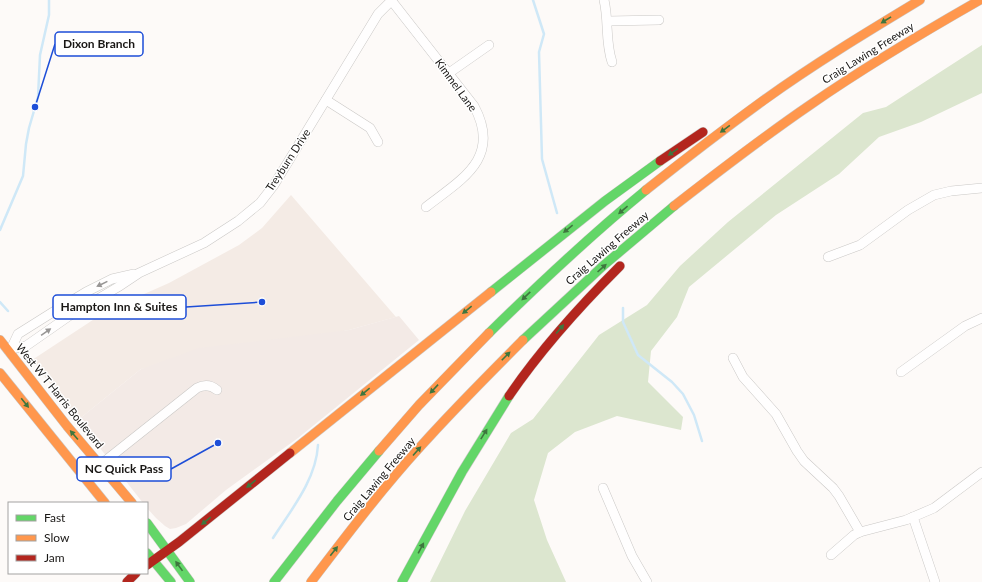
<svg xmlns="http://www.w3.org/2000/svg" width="982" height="582" viewBox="0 0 982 582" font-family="Lato,sans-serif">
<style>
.built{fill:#f4ebe5}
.industrial{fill:#f3eae6}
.green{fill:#dce6cf}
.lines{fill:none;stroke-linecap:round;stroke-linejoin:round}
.stream{stroke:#cfe8f7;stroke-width:2.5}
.street-casing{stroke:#cac8c6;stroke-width:10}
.fast-casing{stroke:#cac8c6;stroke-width:10}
.slow-casing{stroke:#cac8c6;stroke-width:10}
.jam-casing{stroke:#cac8c6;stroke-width:10}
.street{stroke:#fffefe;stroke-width:9}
.fast{stroke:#63d668;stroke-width:9}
.slow{stroke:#ff974d;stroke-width:9}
.jam{stroke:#b3261e;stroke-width:9}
.oneway{fill:#3e763e}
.oneway2{fill:#989695}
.labels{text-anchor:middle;stroke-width:3;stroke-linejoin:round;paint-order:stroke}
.street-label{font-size:11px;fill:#191715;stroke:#fff}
.leader{fill:none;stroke:#1d4ed8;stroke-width:1.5}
.callout-dot{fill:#1d4ed8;stroke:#fff;stroke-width:1.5}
.callout{fill:#fff;stroke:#1d4ed8;stroke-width:1.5}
.callout-label{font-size:12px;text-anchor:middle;font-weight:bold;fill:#191715}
</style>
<rect width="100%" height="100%" fill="#fdfaf8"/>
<polygon class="built" points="291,195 396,317 349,330 141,369 78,420 32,360 108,310 169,283 239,245 262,228"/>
<polygon class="industrial" points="399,316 419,340 298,438 226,490 186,524 176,528 170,529 165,526 156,518 147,508 147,503 143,503 78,420 141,369 199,348 349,330"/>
<polygon class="green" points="982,45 982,93 921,122 879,137 839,174 776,215 689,287 677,317 651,351 648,382 683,417 681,430 617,416 575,432 548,453 534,500 547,540 566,582 430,582 465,511 511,433 533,419 599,335 647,305 680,266 728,222 863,113 886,107"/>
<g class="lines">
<g class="stream">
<polyline points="533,0 544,34 539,52 542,159 557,213"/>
<polyline points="0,230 23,176 26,144 29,128 38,97 40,55 49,15 49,0"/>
<polyline points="0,302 8,311"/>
<polyline points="623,308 623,322 638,355 672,382 683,394 694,415 702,441"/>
<path d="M273,538c18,-28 43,-58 45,-93"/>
</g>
<defs>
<g id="street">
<path d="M391,0l83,106c28,52 -12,73 -48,101"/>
<path d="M604,0c5,21 1,41 8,62"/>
<polyline points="608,21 659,20"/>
<polyline points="449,73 489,45"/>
<polyline points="326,100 370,128 378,142"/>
<polyline points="828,257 860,245 908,210 934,195 951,191 982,188"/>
<polyline points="11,349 26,346 69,316 118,287 139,273 204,243 238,221 260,203 274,185 378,14 392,0"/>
<polyline points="9,351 11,349 18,334 53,312 86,292 112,279 134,274"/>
<polyline points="733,358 743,377 776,414 797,451 804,461 833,488 839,496 860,532"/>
<polyline points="901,372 965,326 982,318"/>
<path d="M100,465l97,-77c8,-4 14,-3 20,2"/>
<polyline points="603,488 632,556 647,582"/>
<polyline points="913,517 935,582"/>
<polyline points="831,555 854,535 860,532 906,520 934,508 982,472"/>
</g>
<g id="fast">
<polyline points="491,292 605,201 660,161"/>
<path d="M489,333c51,-50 102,-98 157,-143"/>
<polyline points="523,340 604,265 674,206"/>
<polyline points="147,523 190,582"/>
<polyline points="147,553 171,582"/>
<polyline points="274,582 337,501 379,451"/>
<polyline points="402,582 462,472 509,396"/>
</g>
<g id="slow">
<path d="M646,190c39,-31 78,-61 118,-90 50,-36 103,-68 156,-100"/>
<path d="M674,206c45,-35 89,-69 136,-101 55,-38 112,-72 170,-105"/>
<polyline points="0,340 67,426 132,503"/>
<polyline points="0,373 105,503"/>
<polyline points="379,451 419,405 489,333"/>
<polyline points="290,453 491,292"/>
<path d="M311,582c35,-46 70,-92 109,-135 33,-37 68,-72 103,-107"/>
</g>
<g id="jam">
<polyline points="660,161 703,132"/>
<path d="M509,396c32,-47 71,-90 111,-130"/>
<polyline points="147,565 179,542 290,453"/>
<polyline points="127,582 136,573"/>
</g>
</defs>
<use href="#street" class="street-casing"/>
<use href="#fast" class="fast-casing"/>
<use href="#slow" class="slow-casing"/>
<use href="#jam" class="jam-casing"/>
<use href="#street" class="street"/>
<use href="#fast" class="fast"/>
<use href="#slow" class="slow"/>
<use href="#jam" class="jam"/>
</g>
<defs><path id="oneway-solid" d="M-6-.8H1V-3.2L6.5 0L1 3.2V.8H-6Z"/></defs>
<g class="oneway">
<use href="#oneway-solid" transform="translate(886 20) rotate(148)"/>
<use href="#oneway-solid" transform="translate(725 129) rotate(144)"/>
<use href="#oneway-solid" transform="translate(673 152) rotate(146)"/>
<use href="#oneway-solid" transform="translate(623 210) rotate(140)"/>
<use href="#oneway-solid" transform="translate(568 229) rotate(141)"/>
<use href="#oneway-solid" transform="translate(602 268) rotate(-42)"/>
<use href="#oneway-solid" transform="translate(526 296) rotate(136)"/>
<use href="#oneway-solid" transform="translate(467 310) rotate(141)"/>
<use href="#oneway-solid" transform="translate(560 329) rotate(-50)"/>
<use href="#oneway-solid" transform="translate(506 356) rotate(-45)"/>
<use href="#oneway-solid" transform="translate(434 389) rotate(133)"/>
<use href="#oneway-solid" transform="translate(365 392) rotate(141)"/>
<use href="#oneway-solid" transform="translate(25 403) rotate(51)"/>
<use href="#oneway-solid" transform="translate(484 434) rotate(-58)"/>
<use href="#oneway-solid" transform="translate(74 435) rotate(-131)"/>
<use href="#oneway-solid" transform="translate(417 451) rotate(-48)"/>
<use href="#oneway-solid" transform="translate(251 484) rotate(141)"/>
<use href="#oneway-solid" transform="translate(206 521) rotate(141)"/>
<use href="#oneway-solid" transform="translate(421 548) rotate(-62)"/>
<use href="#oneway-solid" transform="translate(334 551) rotate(-52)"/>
<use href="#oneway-solid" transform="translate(179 566) rotate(-126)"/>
</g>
<g class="oneway2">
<use href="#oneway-solid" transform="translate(102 284) rotate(154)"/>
<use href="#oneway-solid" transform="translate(46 332) rotate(-35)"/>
</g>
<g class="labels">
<g class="street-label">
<text transform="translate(868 53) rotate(-32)" y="4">Craig Lawing Freeway</text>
<text transform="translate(456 85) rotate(54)" y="4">Kimmel Lane</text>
<text transform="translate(288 160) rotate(-57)" y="4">Treyburn Drive</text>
<text transform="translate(607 248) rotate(-41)" y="4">Craig Lawing Freeway</text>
<text transform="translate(60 396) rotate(51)" y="4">West W T Harris Boulevard</text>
<text transform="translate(379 479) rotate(-50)" y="4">Craig Lawing Freeway</text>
</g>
</g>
<path class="leader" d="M35 107L55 44M262 302L186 307M218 443L171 469"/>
<g class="callout-dot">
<circle cx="35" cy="107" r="4"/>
<circle cx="262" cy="302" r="4"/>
<circle cx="218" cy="443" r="4"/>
</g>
<g class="callout">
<rect x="55" y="32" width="88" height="24" rx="4"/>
<rect x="53" y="295" width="133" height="24" rx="4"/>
<rect x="77" y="457" width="94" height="24" rx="4"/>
</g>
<g class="callout-label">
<text x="99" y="48">Dixon Branch</text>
<text x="119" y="311">Hampton Inn &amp; Suites</text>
<text x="124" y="473">NC Quick Pass</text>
</g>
<rect x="8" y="502" width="140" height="72" fill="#ffffff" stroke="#a3a2a1"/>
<rect x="16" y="515" width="20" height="6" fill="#63d668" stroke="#a3a2a1"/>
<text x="44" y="522" font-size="12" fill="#191715">Fast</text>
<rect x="16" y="535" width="20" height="6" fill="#ff974d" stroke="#a3a2a1"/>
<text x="44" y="542" font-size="12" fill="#191715">Slow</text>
<rect x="16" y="555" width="20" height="6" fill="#b3261e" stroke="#a3a2a1"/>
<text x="44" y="562" font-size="12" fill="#191715">Jam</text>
</svg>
